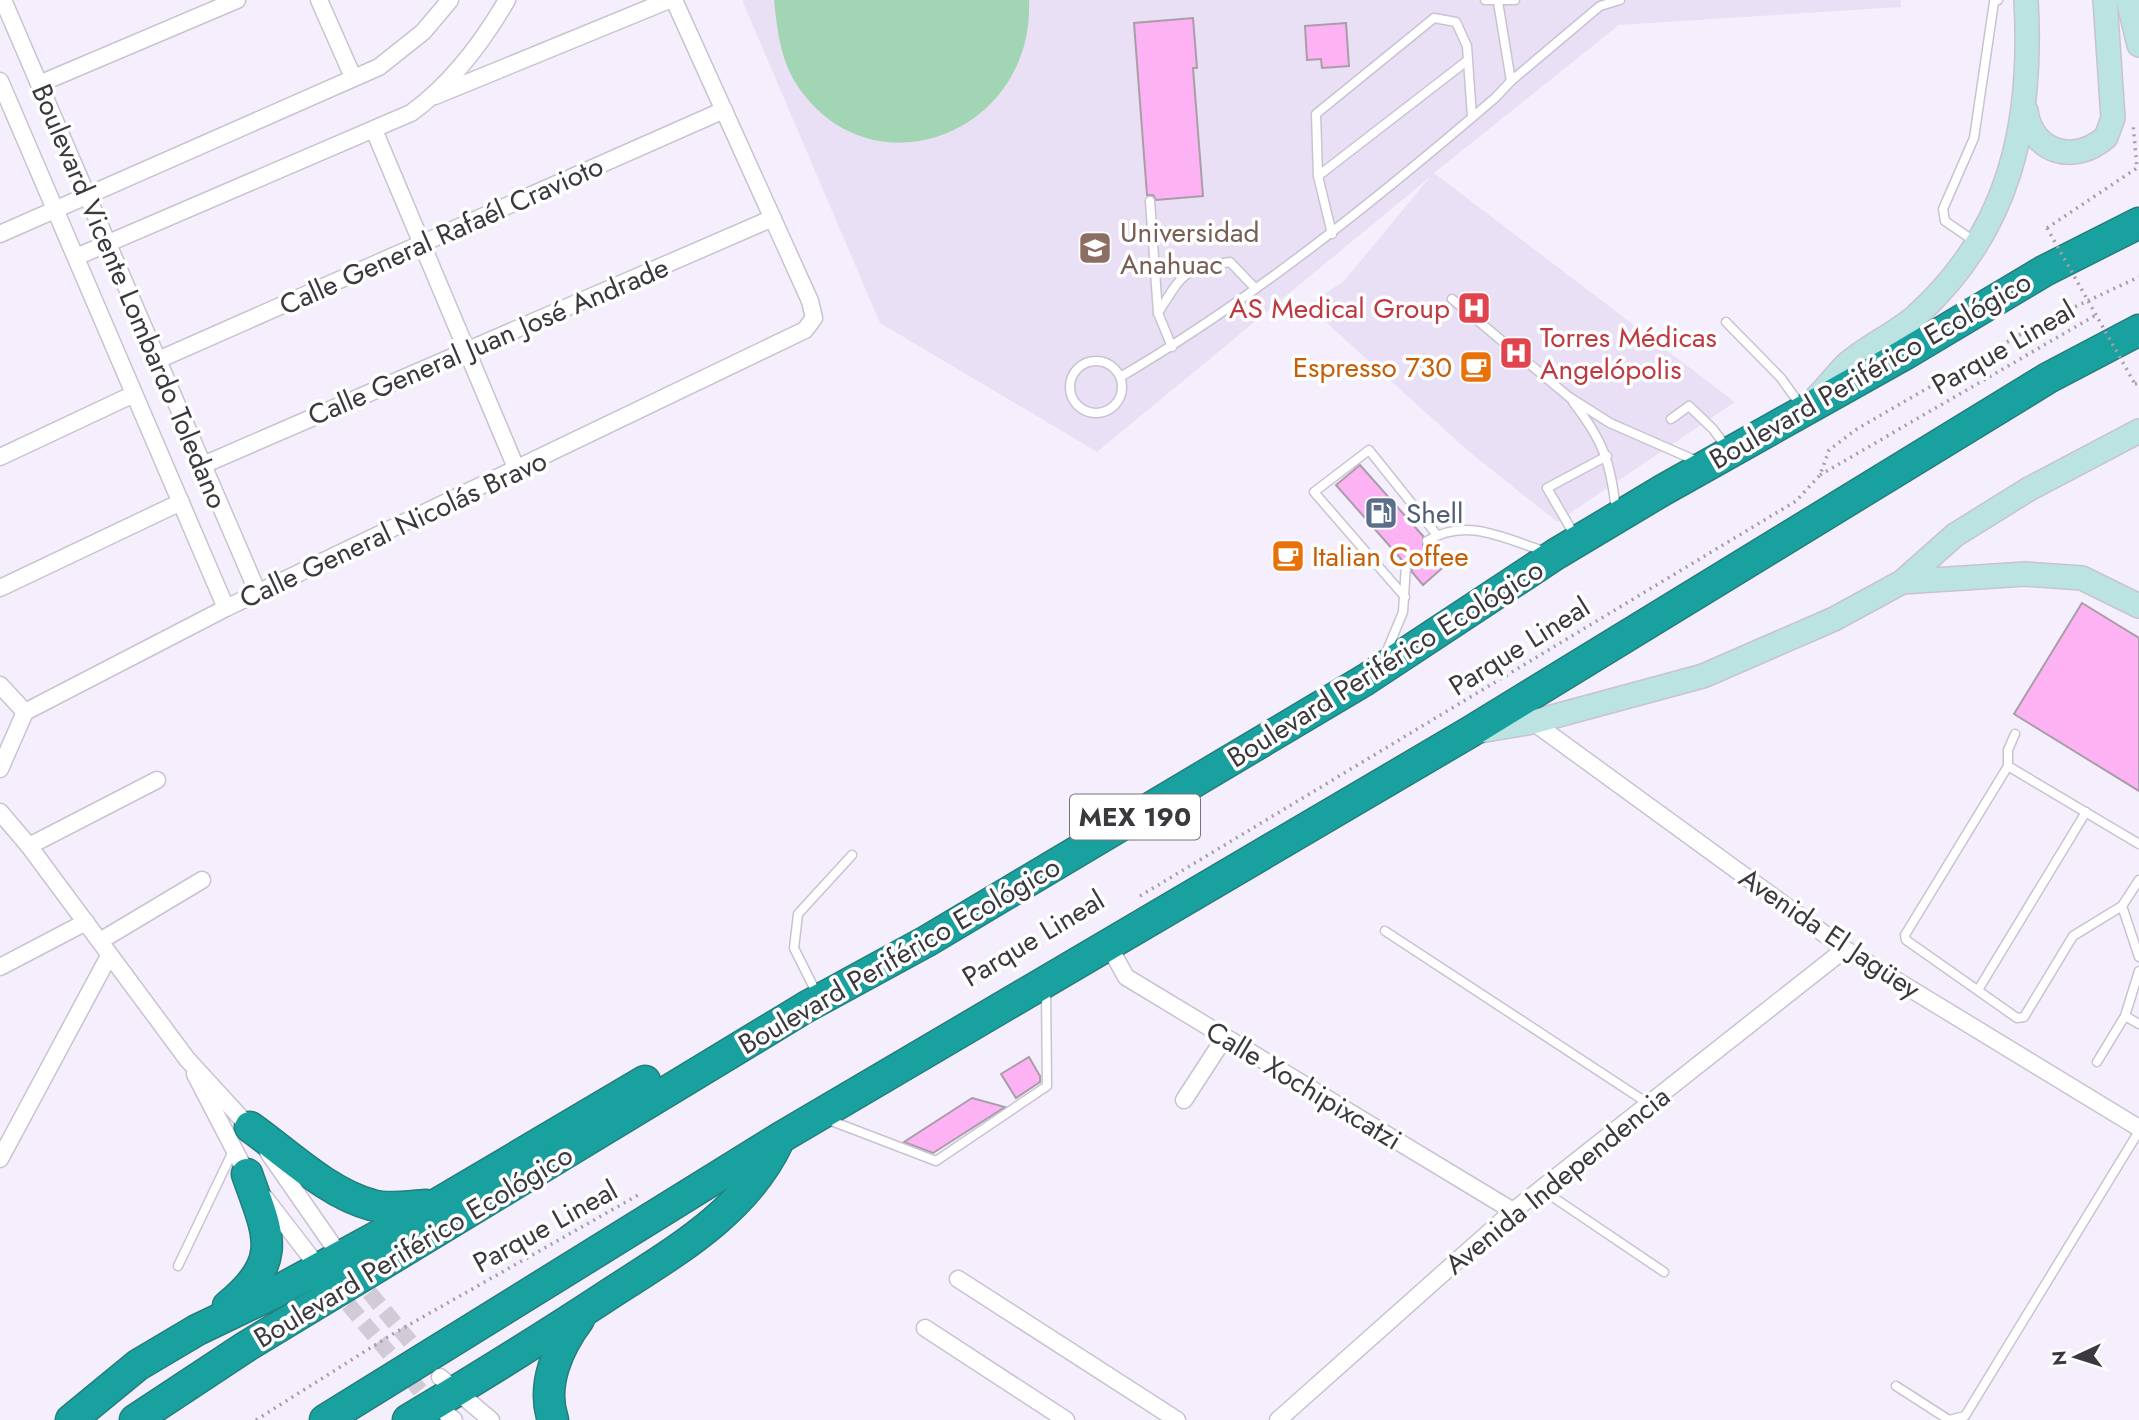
<svg xmlns="http://www.w3.org/2000/svg" width="2139" height="1420" viewBox="0 0 2139 1420" font-family="Jost,sans-serif">
<style>
.built{fill:#e9e0f6}
.green{fill:#a2d5b3}
.building{fill:#fdb3f3;stroke:#a99da7;stroke-width:2}
.lines{fill:none;stroke-linecap:round;stroke-linejoin:round}
.street-tunnel{stroke:#d0cbd7;stroke-width:16;stroke-dasharray:16 8;stroke-linecap:butt}
.lane-casing{stroke:#c9c3d1;stroke-width:11}
.street-casing{stroke:#c9c3d1;stroke-width:19}
.secondary-casing{stroke:#c9c3d1;stroke-width:26}
.highway-casing{stroke:#257d7d;stroke-width:33}
.path{stroke:#a49fa9;stroke-width:3.5;stroke-dasharray:2 5;stroke-linecap:butt}
.lane{stroke:#fff;stroke-width:8}
.street{stroke:#fff;stroke-width:16}
.secondary{stroke:#bae3e2;stroke-width:23}
.highway{stroke:#19a19f;stroke-width:30}
.path-bridge{stroke:#a49fa9;stroke-width:3.5;stroke-dasharray:2 5;stroke-linecap:butt}
.labels{text-anchor:middle;stroke-width:7;stroke-linejoin:round;paint-order:stroke}
.shield{fill:#fff;stroke:#767478;stroke-width:2}
.shield-label{font-size:26px;font-weight:bold;fill:#3b393e}
.education-label{font-size:28px;fill:#785e54;stroke:#fff;text-anchor:start}
.street-label{font-size:28px;fill:#3b393e;stroke:#fff}
.health-label{font-size:28px;fill:#be3a42;stroke:#fff;text-anchor:end}
.food-label{font-size:28px;fill:#c56008;stroke:#fff;text-anchor:end}
.service-label{font-size:28px;fill:#4e5e75;stroke:#fff;text-anchor:start}
</style>
<rect width="100%" height="100%" fill="#f5effd"/>
<polygon class="built" points="742,0 1901,0 1901,7 1619,25 1434,173 1735,402 1557,522 1467,450 1307,305 1344,281 1430,177 1097,452 880,323"/>
<path class="green" d="M774,0h255c6,135 -161,198 -234,82 -15,-25 -18,-53 -21,-82z"/>
<g class="building">
<polygon points="1193,18 1197,68 1193,68 1203,196 1156,200 1153,195 1147,195 1134,23"/>
<polygon points="1346,23 1349,66 1322,68 1321,59 1307,60 1305,26"/>
<polygon points="1360,465 1423,536 1423,546 1431,546 1447,564 1423,585 1412,572 1411,562 1402,560 1336,485"/>
<polygon points="2082,603 2139,638 2139,791 2014,714"/>
<polygon points="1029,1057 1040,1076 1040,1082 1016,1098 1001,1074"/>
<polygon points="972,1098 1005,1107 933,1153 904,1142"/>
</g>
<g class="lines">
<g class="street-tunnel">
<polyline points="354,1274 427,1362"/>
<polyline points="333,1286 424,1395"/>
</g>
<defs>
<g id="lane">
<polyline points="1485,0 1515,0"/>
<polyline points="1511,81 1600,6 1620,0"/>
<polyline points="1318,176 1468,60"/>
<polyline points="1150,201 1158,313 1172,347"/>
<polyline points="1332,234 1318,176 1316,114 1434,18 1456,22 1467,46 1472,117"/>
<polyline points="1974,241 1945,221 1943,209 1974,138 1994,2 1998,0"/>
<polyline points="1452,299 1569,397 1610,423 1699,462"/>
<path d="M1158,313c25,-40 25,-44 72,-51l25,26"/>
<polyline points="1726,322 1781,378 1801,406"/>
<circle cx="1096" cy="387" r="26"/>
<path d="M1122,376c134,-79 255,-177 373,-278l16,-17 -13,-79"/>
<path d="M1573,402c30,38 38,61 43,109"/>
<polyline points="1671,419 1689,406 1713,429 1727,448"/>
<polyline points="1575,536 1547,488 1607,456"/>
<path d="M1427,541c41,-25 79,-1 120,11"/>
<polyline points="1405,597 1314,492 1369,450 1437,535"/>
<polyline points="1386,653 1403,612 1406,565"/>
<polyline points="2015,734 2008,750 2008,766 1905,935 1906,940 2017,1018 2024,1017 2073,936 2122,906 2139,880"/>
<polyline points="2008,766 2139,844"/>
<polyline points="2122,906 2139,957"/>
<polyline points="1385,931 1649,1104"/>
<polyline points="1978,990 2086,812"/>
<polyline points="817,994 794,948 798,914 852,855"/>
<polyline points="2125,1016 2139,1024"/>
<polyline points="2097,1062 2125,1016 2139,971"/>
<polyline points="829,1120 936,1161 1047,1086 1046,988"/>
<polyline points="1541,1189 1664,1272"/>
<polyline points="178,1266 233,1151"/>
<polyline points="1896,1386 1949,1420 1965,1416 2139,1131"/>
</g>
<g id="street">
<polyline points="3,0 258,593"/>
<polyline points="319,0 353,77"/>
<polyline points="0,81 226,608"/>
<polyline points="39,84 237,0"/>
<polyline points="435,96 669,0"/>
<polyline points="374,130 517,470"/>
<polyline points="0,234 379,67 423,32 450,0"/>
<path d="M76,257l335,-144c40,-29 71,-70 96,-113"/>
<polyline points="158,360 724,110"/>
<polyline points="0,457 134,394"/>
<polyline points="203,465 773,218"/>
<polyline points="0,588 181,502"/>
<polyline points="0,685 25,712"/>
<polyline points="1533,722 1845,949 2139,1128"/>
<polyline points="0,769 25,712 226,608 805,330 814,318 810,301 674,0"/>
<polyline points="0,812 29,846 187,1059 253,1131"/>
<polyline points="29,846 157,780"/>
<polyline points="100,941 202,880"/>
<polyline points="1109,946 1126,977 1513,1211"/>
<polyline points="0,967 86,922"/>
<polyline points="195,1074 249,1178"/>
<polyline points="1184,1100 1225,1037"/>
<polyline points="268,1152 343,1260"/>
<polyline points="0,1159 109,956"/>
<polyline points="265,1198 322,1272"/>
<polyline points="958,1279 1177,1420"/>
<polyline points="925,1328 1066,1420"/>
<polyline points="440,1377 491,1420"/>
<polyline points="432,1401 454,1420"/>
<polyline points="1278,1420 1513,1211 1845,949"/>
</g>
<g id="secondary">
<polyline points="2128,0 2139,45"/>
<path d="M2026,111c6,42 49,54 80,26l7,-19 -8,-118"/>
<path d="M1817,397c10,-10 19,-22 29,-32 20,-18 48,-30 70,-49 95,-86 117,-193 110,-316"/>
<polyline points="1902,582 2025,574 2082,578 2139,606"/>
<polyline points="1480,731 1533,722 1703,676 1834,619 1902,582 1955,535 2029,489 2139,431"/>
</g>
<g id="highway">
<path d="M250,1127c37,26 77,66 122,78 17,5 36,1 54,0"/>
<path d="M228,1306c57,-46 40,-72 19,-132"/>
<polyline points="71,1420 138,1365 197,1330 270,1295 437,1204 645,1081"/>
<polyline points="135,1420 247,1346 806,1007 927,941 1365,680 1556,554 1663,490 1905,354 2044,271 2139,223"/>
<polyline points="325,1420 780,1138 1470,732 2048,378 2139,330"/>
<path d="M408,1420c65,-39 130,-79 194,-121 65,-43 141,-83 176,-157"/>
<path d="M553,1420c-12,-35 5,-73 26,-101"/>
</g>
</defs>
<use href="#lane" class="lane-casing"/>
<use href="#street" class="street-casing"/>
<use href="#secondary" class="secondary-casing"/>
<use href="#highway" class="highway-casing"/>
<g class="path">
<polyline points="2047,228 2137,168 2133,124"/>
<polyline points="2135,384 2139,383"/>
<polyline points="1820,475 2096,315"/>
<polyline points="1140,896 1796,501 1820,475 1829,450 1857,429 2040,323 2139,277"/>
<polyline points="256,1420 391,1335 640,1194"/>
</g>
<use href="#lane" class="lane"/>
<use href="#street" class="street"/>
<use href="#secondary" class="secondary"/>
<use href="#highway" class="highway"/>
<polyline class="path-bridge" points="2047,228 2135,384"/>
</g>
<defs>
<symbol id="university-square" viewBox="-11 -11 22 22"><rect x="-9" y="-9" width="18" height="18" rx="4" fill="#8d6e63" stroke="#fff"/><path d="M0-5L7-2L0 1L-7-2ZM-4 1L0 2.5L4 1V4Q0 6-4 4Z" fill="#fff"/></symbol>
<symbol id="hospital-square" viewBox="-11 -11 22 22"><rect x="-9" y="-9" width="18" height="18" rx="4" fill="#e0444e" stroke="#fff"/><path d="M-5-5h3v3.5h4V-5h3V5h-3V1.5h-4V5h-3Z" fill="#fff"/></symbol>
<symbol id="cafe-square" viewBox="-11 -11 22 22"><rect x="-9" y="-9" width="18" height="18" rx="4" fill="#e8710a" stroke="#fff"/><path d="M-5.5-4.5H6V0H3Q3 3.5 0 3.5H-2.5Q-5.5 3.5-5.5 0ZM3-3.2v2h1.7v-2ZM-6 4.5H4V6H-6Z" fill="#fff"/></symbol>
<symbol id="fuel-square" viewBox="-11 -11 22 22"><rect x="-9" y="-9" width="18" height="18" rx="4" fill="#5c6f8a" stroke="#fff"/><path d="M-5.5-6h7V0h2V4h1.3V-2.5L3-4.5l.8-.8L6-3V5H2.5V1h-1V6h-7ZM-4.2-4.7v3.2H.2V-4.7Z" fill="#fff"/></symbol>
</defs>
<g fill-rule="evenodd">
<use href="#university-square" x="1076" y="229" width="38" height="38"/>
<use href="#hospital-square" x="1455" y="289" width="38" height="38"/>
<use href="#hospital-square" x="1497" y="334" width="38" height="38"/>
<use href="#cafe-square" x="1457" y="348" width="38" height="38"/>
<use href="#fuel-square" x="1362" y="494" width="38" height="38"/>
<use href="#cafe-square" x="1269" y="537" width="38" height="38"/>
</g>
<g class="labels">
<rect class="shield" x="1070" y="794.5" width="130" height="45" rx="5"/>
<g class="shield-label">
<text x="1135" y="826">MEX 190</text>
</g>
<g class="education-label">
<text x="1120" y="242">Universidad<tspan x="1120" dy="32">Anahuac</tspan></text>
</g>
<g class="street-label">
<text transform="translate(441 235) rotate(-24)" y="10">Calle General Rafaél Cravioto</text>
<text transform="translate(130 296) rotate(67)" y="10">Boulevard Vicente Lombardo Toledano</text>
<text transform="translate(488 341) rotate(-23)" y="10">Calle General Juan José Andrade</text>
<text transform="translate(2003 347) rotate(-30)" y="10">Parque Lineal</text>
<text transform="translate(1870 370) rotate(-30)" y="10">Boulevard Periférico Ecológico</text>
<text transform="translate(393 529) rotate(-25)" y="10">Calle General Nicolás Bravo</text>
<text transform="translate(1519 646) rotate(-32)" y="10">Parque Lineal</text>
<text transform="translate(1385 663) rotate(-32)" y="10">Boulevard Periférico Ecológico</text>
<text transform="translate(1830 933) rotate(34)" y="10">Avenida El Jagüey</text>
<text transform="translate(1033 938) rotate(-31)" y="10">Parque Lineal</text>
<text transform="translate(899 955) rotate(-30)" y="10">Boulevard Periférico Ecológico</text>
<text transform="translate(1304 1085) rotate(31)" y="10">Calle Xochipixcatzi</text>
<text transform="translate(1557 1180) rotate(-39)" y="10">Avenida Independencia</text>
<text transform="translate(545 1226) rotate(-29)" y="10">Parque Lineal</text>
<text transform="translate(413 1246) rotate(-31)" y="10">Boulevard Periférico Ecológico</text>
</g>
<g class="health-label">
<text x="1450" y="318">AS Medical Group</text>
<text x="1540" y="347" text-anchor="start">Torres Médicas<tspan x="1540" dy="32">Angelópolis</tspan></text>
</g>
<g class="food-label">
<text x="1452" y="377">Espresso 730</text>
<text x="1312" y="566" text-anchor="start">Italian Coffee</text>
</g>
<g class="service-label">
<text x="1406" y="523">Shell</text>
</g>
</g>
<g transform="translate(2076 1357) rotate(266)" stroke="#ffffff" stroke-width="5" paint-order="stroke">
<path d="M0-5L12 26L0 18L-12 26Z" fill="#3b393e"/>
<text y="-10" font-size="19" font-weight="bold" text-anchor="middle" fill="#3b393e">N</text>
</g>
</svg>
